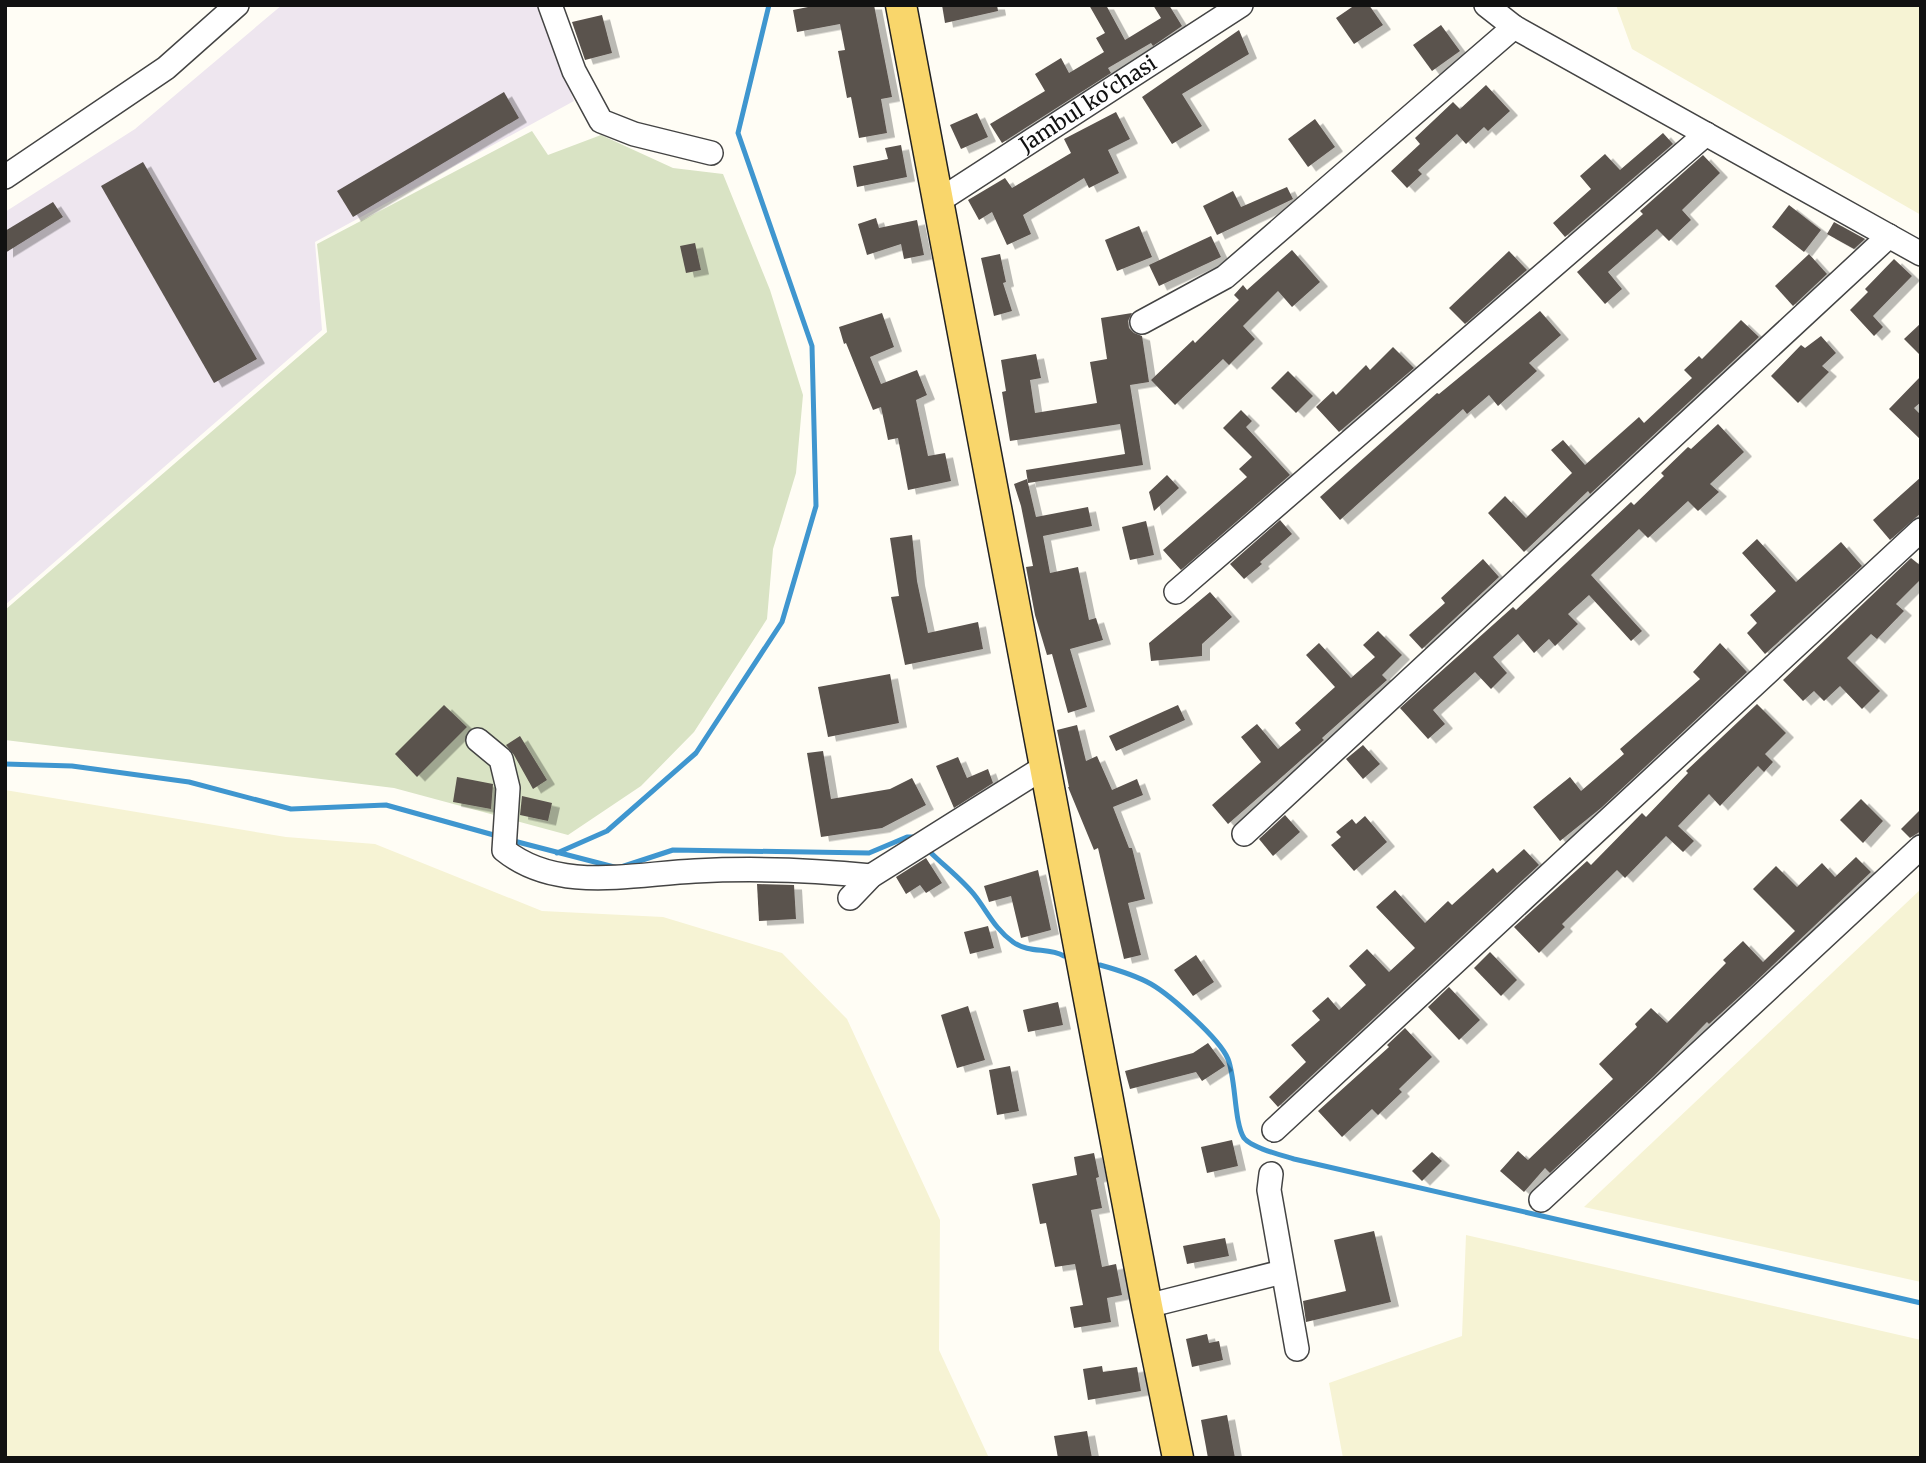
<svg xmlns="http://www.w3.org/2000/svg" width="1926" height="1463" viewBox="0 0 1926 1463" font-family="Merriweather,serif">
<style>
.industrial{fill:#eee6ef}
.farmland{fill:#f6f3d4}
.cemetery{fill:#d9e3c4}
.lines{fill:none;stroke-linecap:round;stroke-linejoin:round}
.stream{stroke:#3f96cf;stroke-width:5}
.building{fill:#5a524d;filter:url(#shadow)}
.minor-casing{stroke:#444;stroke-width:26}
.major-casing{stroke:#222;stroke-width:33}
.minor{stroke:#fff;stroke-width:23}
.major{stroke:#f9d66b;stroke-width:30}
.labels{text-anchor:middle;stroke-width:7;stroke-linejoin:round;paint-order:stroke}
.street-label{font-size:21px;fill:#111;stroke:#fff}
</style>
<defs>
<filter id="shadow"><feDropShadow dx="8" dy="4.5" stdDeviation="0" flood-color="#0004"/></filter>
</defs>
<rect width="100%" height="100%" fill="#fffdf5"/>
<polygon class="industrial" points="282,5 538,5 574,101 315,242 322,330 5,605 5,212 135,129"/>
<g class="farmland">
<polygon points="1616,5 1921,5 1921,215 1632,49"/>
<polygon points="5,790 286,837 375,844 542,911 663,917 782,953 847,1019 940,1220 939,1350 989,1458 5,1458"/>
<polygon points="1921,889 1921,1282 1584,1207"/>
<polygon points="1466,1235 1921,1340 1921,1458 1343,1458 1329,1383 1462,1336"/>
</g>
<polygon class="cemetery" points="532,131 548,155 601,135 673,168 723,174 770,290 803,395 796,473 773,549 767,619 694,732 641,786 568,835 394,788 5,740 5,610 327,332 317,244"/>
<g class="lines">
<g class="stream">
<polyline points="5,764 72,766 189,782 291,809 386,805 501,837"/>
<polyline points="510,840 618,868 673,850 869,853 907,837 917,837"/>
<path d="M929,851c15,15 34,29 47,46 12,16 20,33 37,45 17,12 35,5 51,14"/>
<polyline points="557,853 607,831 696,753 782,622 816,506 812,346 738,133 769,5"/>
<path d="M1100,965c18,5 35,10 51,19 19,11 69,55 77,75 8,20 6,64 16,79 8,10 37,17 50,21l627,144"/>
</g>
</g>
<g class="building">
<polygon points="818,5 874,5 892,97 881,99 887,133 859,138 851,97 847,98 838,51 845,50 840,24 797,32 793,10"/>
<polygon points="942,5 997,5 998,11 945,23"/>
<polygon points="1089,5 1106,5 1125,40 1161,18 1153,5 1169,5 1182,26 1153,46 1151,43 1108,68 1111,73 1002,143 990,124 1045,91 1035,74 1061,58 1069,73 1104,52 1096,38 1105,33"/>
<polygon points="1355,5 1369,5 1383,25 1354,44 1336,18"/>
<polygon points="602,15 612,53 585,60 572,22"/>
<polygon points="1441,25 1460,51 1432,71 1413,45"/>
<polygon points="1239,30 1249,54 1182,94 1202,126 1172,144 1142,97"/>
<polygon points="1486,85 1510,111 1488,131 1484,127 1466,144 1457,134 1418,170 1422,174 1407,188 1391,171 1420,144 1415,138 1453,102 1460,109"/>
<polygon points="504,92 519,118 353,217 337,191"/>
<polygon points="1116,112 1130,139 1108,150 1119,173 1089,188 1084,178 1023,215 1031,234 1007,245 992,212 979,220 968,200 1005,178 1012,188 1071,153 1064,139"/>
<polygon points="977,113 988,137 961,149 950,125"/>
<polygon points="1315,119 1335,147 1308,167 1288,139"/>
<polygon points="1663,133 1673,144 1565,237 1553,223 1591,189 1580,176 1605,154 1620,170"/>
<polygon points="901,145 907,177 857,187 853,166 888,159 885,148"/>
<polygon points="1703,155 1720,173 1682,210 1691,220 1669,241 1657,229 1608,272 1622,289 1605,304 1577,272 1643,214 1640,211"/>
<polygon points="143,162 257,359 214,383 101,186"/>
<polygon points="1287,187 1293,199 1217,235 1203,206 1233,191 1241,207"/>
<polygon points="53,202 63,217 5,253 5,231"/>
<polygon points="1789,205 1821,230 1804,252 1772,227"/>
<polygon points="876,218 879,228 917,220 924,255 904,259 901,244 867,255 858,224"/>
<polygon points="1834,222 1865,239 1854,249 1827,234"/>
<polygon points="1139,226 1152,257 1117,271 1105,240"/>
<polygon points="1211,236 1221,257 1159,286 1149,265"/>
<polygon points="695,243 701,270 686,273 680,246"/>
<polygon points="1292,250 1320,282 1292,307 1278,291 1243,326 1255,339 1229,365 1223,359 1175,405 1151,380 1193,340 1195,343 1239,300 1234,295 1243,285 1247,290"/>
<polygon points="1509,251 1527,270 1465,324 1449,308"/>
<polygon points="1000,254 1006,282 1003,283 1012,311 994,316 981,258"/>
<polygon points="1809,254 1827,274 1793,306 1775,286"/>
<polygon points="1894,259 1912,276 1873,316 1883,327 1874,336 1850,310 1868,292 1865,289"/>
<polygon points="1540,311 1561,335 1529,363 1537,371 1498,406 1489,395 1467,414 1463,409 1340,520 1320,497 1437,393 1439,394"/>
<polygon points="882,313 894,347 870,357 881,384 917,370 927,395 916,400 928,456 945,453 951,481 908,490 898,438 888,440 881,407 873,410 846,343 844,344 839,327"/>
<polygon points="1132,313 1128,321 1129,328 1134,333 1142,336 1149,382 1130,385 1143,465 1028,483 1026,470 1125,454 1120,424 1010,441 1002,392 1006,391 1001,360 1036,354 1041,378 1030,380 1035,413 1097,403 1090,362 1107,359 1101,318"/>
<polygon points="1741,320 1759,337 1590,494 1588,491 1524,552 1488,513 1505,496 1526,518 1572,473 1551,450 1563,440 1585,465 1639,417 1644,423 1692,378 1684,370 1699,356 1702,359"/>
<polygon points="1921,323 1921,356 1904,339"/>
<polygon points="1821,336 1836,353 1822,366 1829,372 1798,403 1771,376 1801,345 1805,348"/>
<polygon points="1393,347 1414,368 1339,432 1316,407 1333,391 1336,395 1366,365 1370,370"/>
<polygon points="1288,371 1313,396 1296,413 1271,388"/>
<polygon points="1921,376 1921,402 1914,408 1921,415 1921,440 1889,409"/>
<polygon points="1241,410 1252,421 1246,427 1290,475 1181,570 1163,550 1247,477 1239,469 1252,457 1223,428"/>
<polygon points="1718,424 1744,452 1710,484 1719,492 1698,511 1688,501 1648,538 1639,529 1591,575 1642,631 1631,641 1589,595 1568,614 1578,624 1555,646 1549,639 1534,653 1518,634 1493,657 1507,673 1491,689 1475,672 1433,710 1445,724 1428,739 1400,708 1513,607 1516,610 1631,502 1634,505 1664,476 1661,473 1688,447 1691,449"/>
<polygon points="1167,475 1179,488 1154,511 1149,492"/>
<polygon points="1921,477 1921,513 1890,540 1873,520"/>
<polygon points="1027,479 1036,517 1088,507 1092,526 1043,536 1050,573 1078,567 1089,620 1096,618 1103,640 1070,649 1087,707 1068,713 1052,654 1047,655 1035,615 1026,567 1033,566 1021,506 1014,484"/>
<polygon points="1280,520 1292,534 1260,562 1262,564 1244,579 1230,564"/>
<polygon points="1146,521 1154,555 1130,560 1122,527"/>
<polygon points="912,535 917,581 928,633 978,622 983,649 905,665 891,597 899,596 890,538"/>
<polygon points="1757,539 1796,582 1841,542 1862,566 1765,654 1747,633 1757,623 1750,615 1776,591 1742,553"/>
<polygon points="1911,558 1921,566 1921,579 1896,604 1904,611 1877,639 1871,634 1847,658 1880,691 1862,709 1840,686 1824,701 1814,691 1803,701 1783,680"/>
<polygon points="1483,559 1499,577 1422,649 1409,635 1445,603 1441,598"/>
<polygon points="1210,592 1232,617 1202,644 1202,656 1151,661 1149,643"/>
<polygon points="1378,631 1402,655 1382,675 1387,680 1322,738 1324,740 1228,824 1212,805 1261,762 1241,737 1257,724 1278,749 1301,730 1295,723 1335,687 1306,655 1319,643 1351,678 1375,657 1363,645"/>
<polygon points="1720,643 1747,672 1601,808 1560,841 1533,807 1570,777 1581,791 1624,754 1620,749 1700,679 1693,672"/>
<polygon points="890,674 899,723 828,737 818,687"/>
<polygon points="1757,704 1786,733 1765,754 1773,762 1764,772 1758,766 1720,806 1709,794 1678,826 1694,841 1683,852 1666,836 1625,878 1617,870 1562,924 1565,927 1539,953 1514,927 1587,861 1591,865 1642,813 1646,817 1688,773 1686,771"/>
<polygon points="444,705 467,727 417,777 395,754"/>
<polygon points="1178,705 1185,720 1116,751 1109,736"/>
<polygon points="1077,725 1086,761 1097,756 1112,790 1137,779 1143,795 1113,807 1129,848 1132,848 1145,899 1128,903 1141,955 1124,959 1098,848 1094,850 1068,787 1069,787 1057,730"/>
<polygon points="520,736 547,780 533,789 514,755 506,745"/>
<polygon points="1363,745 1380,764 1363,779 1346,759"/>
<polygon points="823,751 831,799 890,789 912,778 926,805 882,828 821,837 807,753"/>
<polygon points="958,757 967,778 988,769 993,783 954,808 936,766"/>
<polygon points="457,777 493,784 491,809 453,802"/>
<polygon points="522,796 552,803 548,821 520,815"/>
<polygon points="1861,799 1883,821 1863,843 1840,820"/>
<polygon points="1921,809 1921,831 1910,838 1901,829"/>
<polygon points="1285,815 1300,832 1273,856 1259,839"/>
<polygon points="1365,816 1387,842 1354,871 1331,845 1341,837 1336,832 1352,819 1356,824"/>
<polygon points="1524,849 1539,865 1278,1107 1269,1097 1306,1062 1291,1045 1320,1020 1312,1011 1328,997 1339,1010 1366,985 1349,966 1367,949 1389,972 1415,948 1376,907 1395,890 1425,923 1448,901 1452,905 1493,868 1497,873"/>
<polygon points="1856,857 1871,872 1750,987 1709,1024 1707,1022 1654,1076 1550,1173 1545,1168 1524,1192 1500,1171 1518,1151 1528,1160 1613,1079 1599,1064 1637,1027 1635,1024 1651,1008 1667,1023 1726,963 1723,960 1743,941 1763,962 1795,931 1753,889 1776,866 1797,887 1822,863 1835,877"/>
<polygon points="926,858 942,883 926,893 920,885 906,894 896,877"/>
<polygon points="1038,870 1051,930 1021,938 1011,896 989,902 984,886"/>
<polygon points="757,884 794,885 796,919 759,921"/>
<polygon points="988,926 994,948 970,954 964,932"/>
<polygon points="1490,952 1517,980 1501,996 1474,968"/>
<polygon points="1196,955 1214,982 1193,996 1174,970"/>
<polygon points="1449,987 1480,1020 1459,1040 1428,1007"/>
<polygon points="1058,1002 1063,1025 1028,1032 1023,1010"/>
<polygon points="968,1006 985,1060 957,1068 941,1015"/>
<polygon points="1405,1028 1432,1057 1399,1089 1402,1092 1378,1115 1372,1109 1342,1137 1318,1111 1389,1047 1387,1045"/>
<polygon points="1208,1043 1225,1066 1202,1081 1196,1072 1130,1089 1125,1071 1193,1053"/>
<polygon points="1010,1066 1019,1111 997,1115 989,1070"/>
<polygon points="1232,1140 1238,1166 1207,1173 1201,1147"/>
<polygon points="1432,1152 1442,1161 1422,1181 1412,1171"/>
<polygon points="1094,1153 1099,1177 1096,1178 1102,1208 1091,1210 1102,1267 1116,1264 1122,1295 1107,1298 1111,1322 1074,1328 1070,1307 1083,1305 1075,1264 1055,1267 1046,1223 1040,1224 1032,1184 1077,1175 1074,1157"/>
<polygon points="1374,1231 1391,1302 1306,1322 1303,1301 1346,1291 1334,1240"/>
<polygon points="1225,1238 1229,1256 1187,1264 1183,1246"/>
<polygon points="1207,1334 1209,1343 1219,1341 1223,1360 1192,1367 1186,1339"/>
<polygon points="1102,1366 1103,1372 1137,1367 1141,1391 1088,1400 1083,1369"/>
<polygon points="1227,1415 1235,1458 1208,1458 1201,1420"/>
<polygon points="1087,1431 1092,1458 1058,1458 1054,1436"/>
</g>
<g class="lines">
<defs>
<g id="minor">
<polyline points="550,5 574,71 601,121 634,134 711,153"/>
<polyline points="1486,5 1514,27 1921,254"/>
<polyline points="5,177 166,68 237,5"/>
<path id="s1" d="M937,202l304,-197"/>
<polyline points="1142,322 1225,277 1514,27"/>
<polyline points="1176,592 1706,134"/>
<path d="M478,740l23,19 7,29 -4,62c53,43 128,24 191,21 59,-3 118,-1 176,5"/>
<polyline points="1244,834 1889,236"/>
<polyline points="850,898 871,876 1046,766"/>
<polyline points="1274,1130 1921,530"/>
<polyline points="1271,1174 1269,1190 1297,1349"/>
<polyline points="1541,1200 1921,847"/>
<polyline points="1147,1306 1282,1272"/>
</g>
<polyline id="major" points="901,5 1147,1306 1178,1458"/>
</defs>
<use href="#minor" class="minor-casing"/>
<use href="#major" class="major-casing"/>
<use href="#minor" class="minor"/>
<use href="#major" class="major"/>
</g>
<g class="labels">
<g class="street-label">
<text dy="7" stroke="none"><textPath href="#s1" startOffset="180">Jambul ko‘chasi</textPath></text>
</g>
</g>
<rect width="1926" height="1463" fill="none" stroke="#111111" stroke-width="14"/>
</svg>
